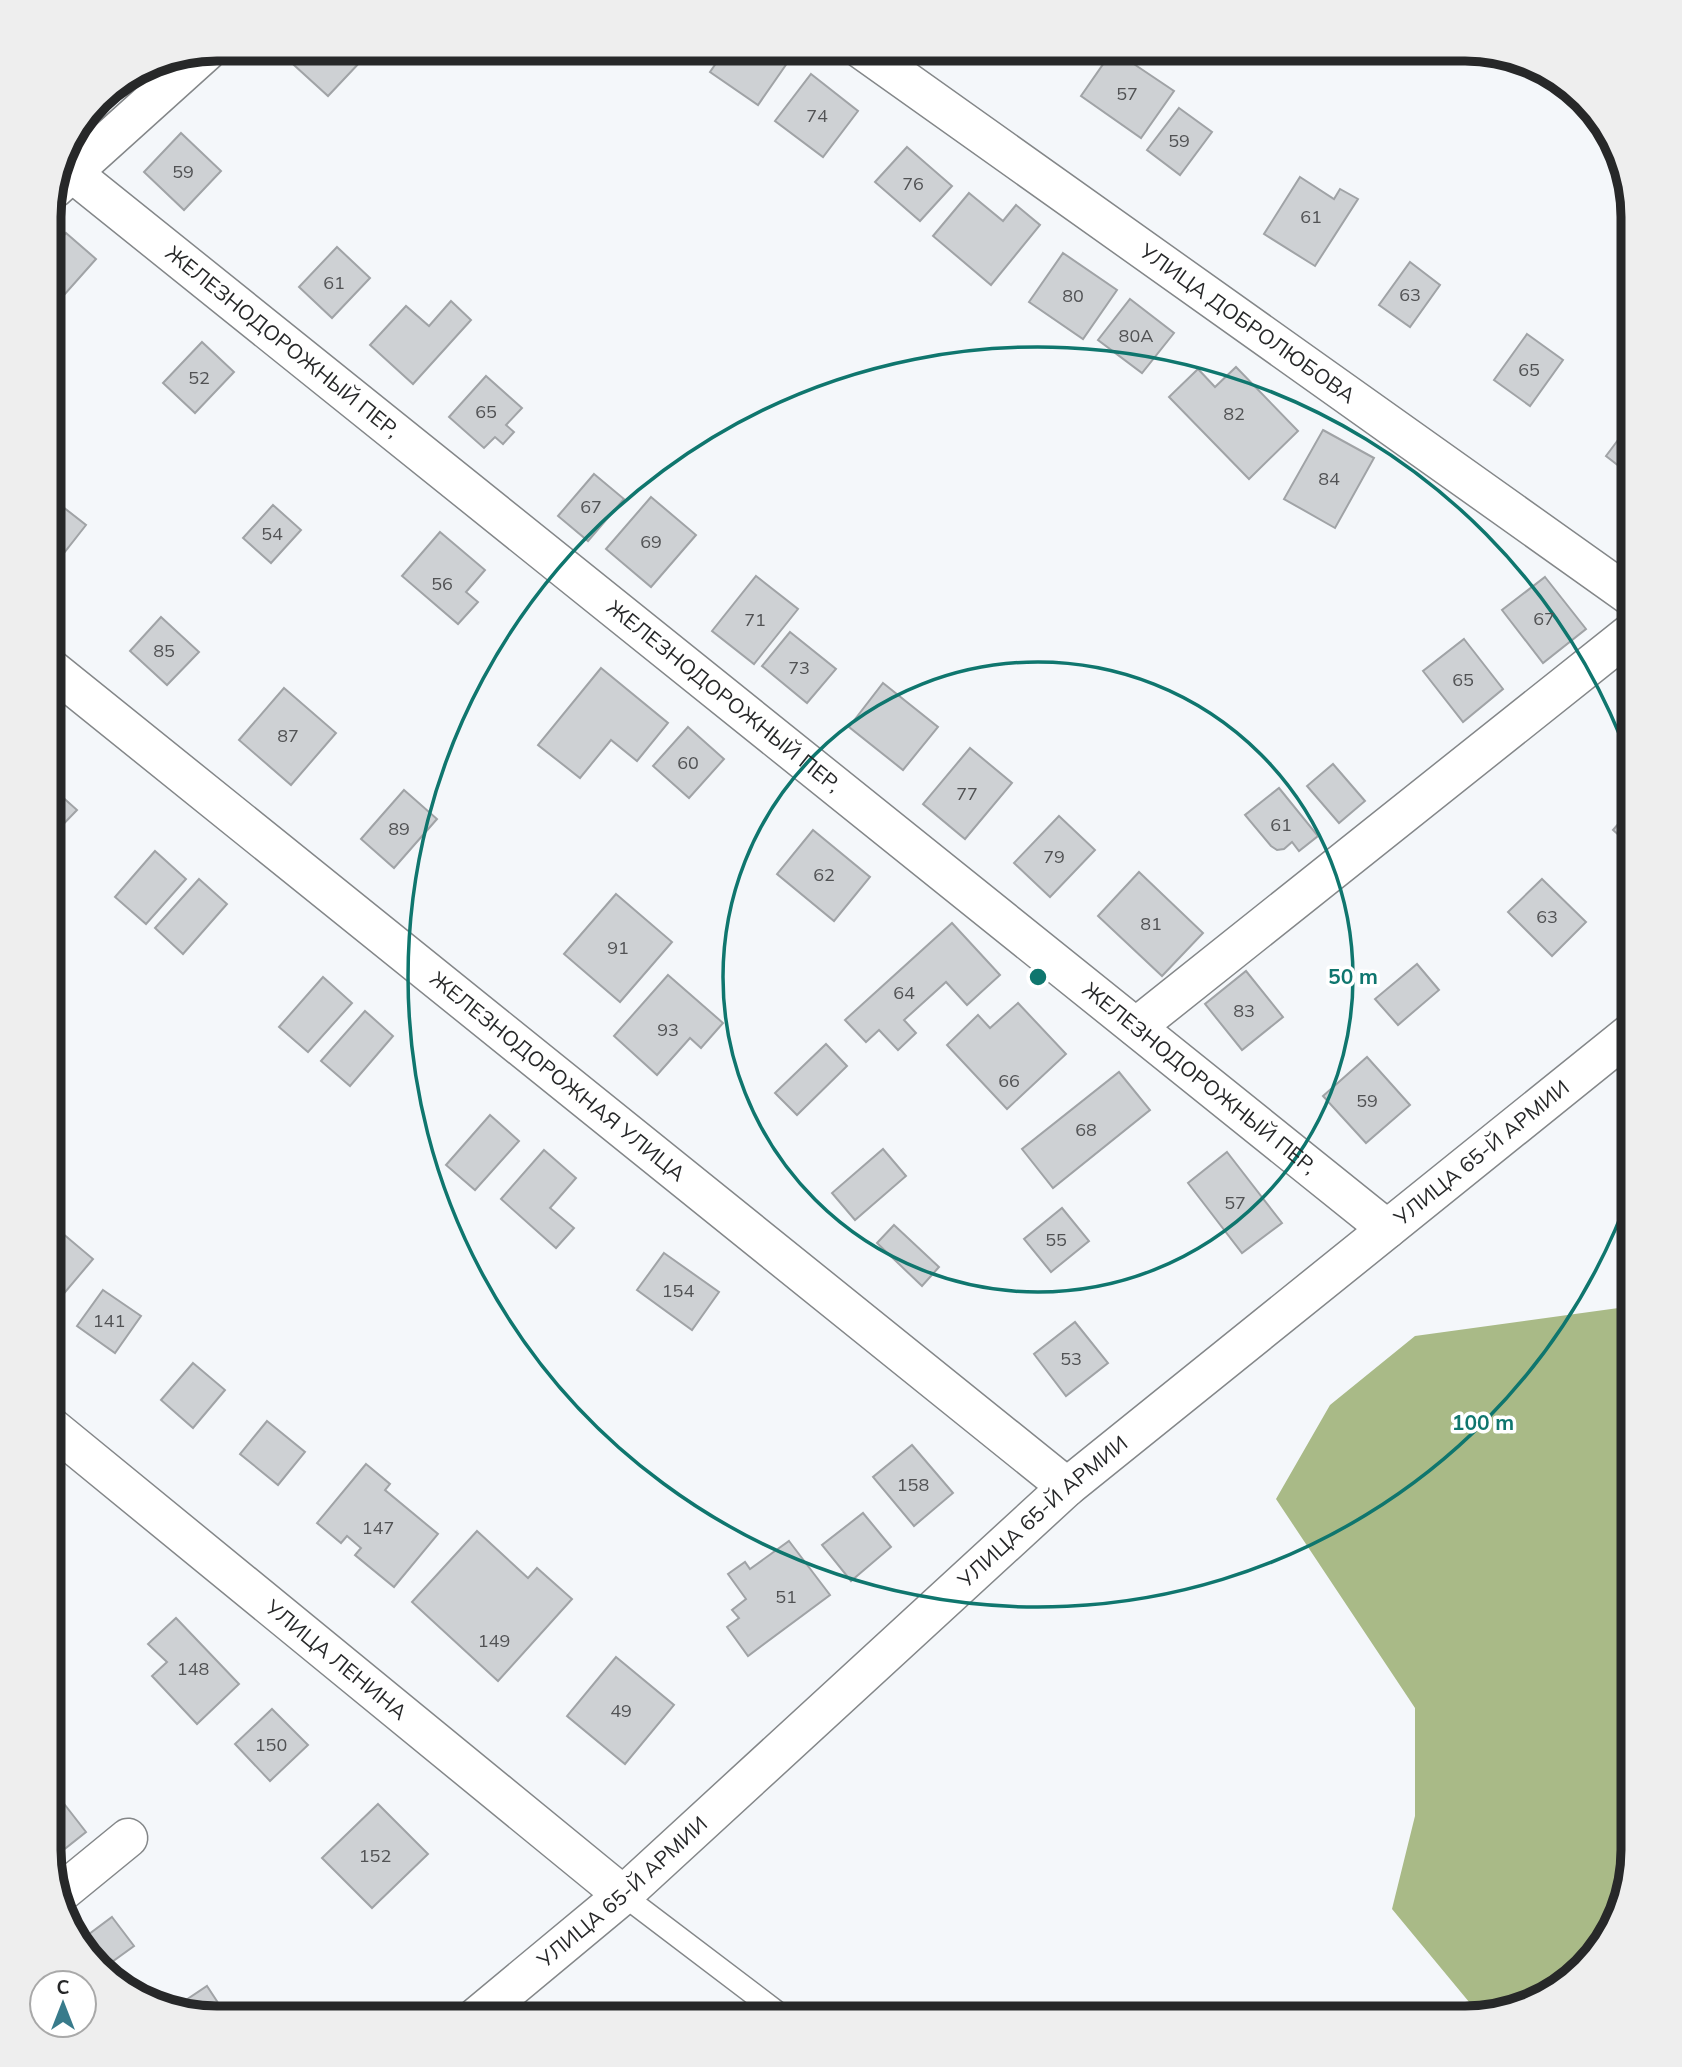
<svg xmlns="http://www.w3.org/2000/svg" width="1682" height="2067" viewBox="0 0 1682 2067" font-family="Mulish,sans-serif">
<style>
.forest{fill:#a9ba87}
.building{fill:#ced1d4;stroke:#a0a3a6;stroke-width:2}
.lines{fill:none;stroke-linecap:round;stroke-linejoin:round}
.service-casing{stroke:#848789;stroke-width:24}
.minor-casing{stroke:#848789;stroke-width:41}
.service{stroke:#fff;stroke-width:21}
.minor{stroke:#fff;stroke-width:38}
.ring{fill:none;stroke:#0f766e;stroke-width:3.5}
.labels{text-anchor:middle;stroke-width:7;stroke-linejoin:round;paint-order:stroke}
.number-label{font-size:18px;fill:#515254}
.street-label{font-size:21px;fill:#272829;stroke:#fff}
.rim{fill:none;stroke:#272829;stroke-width:9}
.centre{fill:#0f766e;stroke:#fff;stroke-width:3.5}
.ring-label{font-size:21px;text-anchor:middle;font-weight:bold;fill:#0f766e;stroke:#fff;stroke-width:7;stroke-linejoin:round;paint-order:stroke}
</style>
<rect width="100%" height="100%" fill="#f4f7fa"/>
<polygon class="forest" points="1633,1306 1633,1850 1611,1934 1559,1989 1479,2014 1392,1909 1415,1816 1415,1708 1276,1499 1330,1405 1415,1336"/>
<g class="building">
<polygon points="291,49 350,49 362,60 328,96 284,56"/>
<polygon points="726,49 738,49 742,52 744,49 776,49 790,59 758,105 710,72"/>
<polygon points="1113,50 1174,91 1141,138 1081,96"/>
<polygon points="811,74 858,111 823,157 775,121"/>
<polygon points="1179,108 1212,132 1180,175 1147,150"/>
<polygon points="181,133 221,171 184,210 144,172"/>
<polygon points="907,147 952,186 920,221 875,182"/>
<polygon points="1300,177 1334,199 1340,189 1358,199 1315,266 1264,234"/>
<polygon points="969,193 1003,221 1016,205 1040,225 991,285 933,236"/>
<polygon points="66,233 96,259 57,303 49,297 49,252"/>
<polygon points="337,247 370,278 332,318 299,287"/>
<polygon points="1063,253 1117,290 1083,339 1029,302"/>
<polygon points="1410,262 1440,285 1410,327 1379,305"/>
<polygon points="1130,299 1174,333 1142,373 1098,340"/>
<polygon points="451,301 471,320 413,384 370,345 406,306 429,326"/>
<polygon points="1527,334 1563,360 1530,406 1494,380"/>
<polygon points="202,342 234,372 195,413 163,383"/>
<polygon points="1236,367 1298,431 1249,479 1169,397 1198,369 1215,387"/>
<polygon points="486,376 522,408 506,425 514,432 503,444 495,437 484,448 449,417"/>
<polygon points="1633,420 1633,477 1606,456"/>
<polygon points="1323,430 1374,458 1335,528 1284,499"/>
<polygon points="594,474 624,499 588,541 558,516"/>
<polygon points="49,496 86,525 49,572"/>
<polygon points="651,497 696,535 651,587 606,549"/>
<polygon points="273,505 301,530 271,563 243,538"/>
<polygon points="440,532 485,570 466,592 478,602 458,624 402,576"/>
<polygon points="756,576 798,609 754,664 712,631"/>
<polygon points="1545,577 1586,629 1543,663 1502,610"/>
<polygon points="161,617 199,652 167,685 130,651"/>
<polygon points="790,632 836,669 807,703 762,666"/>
<polygon points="1464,639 1503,689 1463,722 1423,671"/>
<polygon points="601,668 668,723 637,761 611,740 580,778 538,745"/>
<polygon points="883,683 938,727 903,770 849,727"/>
<polygon points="284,688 336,733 291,785 239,740"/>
<polygon points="688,727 724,759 689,798 653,766"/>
<polygon points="970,748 1012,783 965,839 923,804"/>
<polygon points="1333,764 1365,801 1339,823 1307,786"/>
<polygon points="49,785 77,810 49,839"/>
<polygon points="1279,788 1318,836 1299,851 1292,842 1284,849 1277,850 1271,846 1245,815"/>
<polygon points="404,790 437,819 394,868 361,839"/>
<polygon points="1633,807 1633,848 1613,830"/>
<polygon points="1059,816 1095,850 1050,897 1014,863"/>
<polygon points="813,830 870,877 834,921 777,874"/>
<polygon points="155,851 186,879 146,924 115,897"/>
<polygon points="1139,872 1203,933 1162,976 1098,916"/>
<polygon points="199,879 227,904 183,954 155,928"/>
<polygon points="1542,879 1586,922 1552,956 1508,912"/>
<polygon points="616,894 672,942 620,1002 564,954"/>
<polygon points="952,923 1000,975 967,1005 946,982 904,1020 916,1033 898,1050 879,1030 866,1042 845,1020"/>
<polygon points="1417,964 1439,990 1398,1025 1375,999"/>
<polygon points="1246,971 1283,1017 1242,1050 1205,1004"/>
<polygon points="668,975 723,1023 701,1048 690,1038 657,1075 614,1036"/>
<polygon points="323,977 352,1003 308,1052 279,1027"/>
<polygon points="1018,1003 1066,1054 1007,1109 947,1045 978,1015 990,1028"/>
<polygon points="365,1011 393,1036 350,1086 321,1061"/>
<polygon points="826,1044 847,1066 797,1115 775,1093"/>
<polygon points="1367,1057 1410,1105 1366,1143 1323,1096"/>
<polygon points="1119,1072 1150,1110 1053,1188 1022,1149"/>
<polygon points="490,1115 519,1141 475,1190 446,1165"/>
<polygon points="883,1149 906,1176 855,1220 832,1193"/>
<polygon points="544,1150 576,1178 550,1208 574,1228 556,1248 501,1199"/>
<polygon points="1227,1152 1282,1223 1242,1253 1188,1183"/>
<polygon points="1062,1208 1089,1241 1051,1272 1024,1239"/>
<polygon points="49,1222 93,1259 50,1310 49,1310"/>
<polygon points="894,1225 939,1267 922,1286 877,1243"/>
<polygon points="664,1253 719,1292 692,1330 637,1290"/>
<polygon points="103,1290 141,1316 115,1353 77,1326"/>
<polygon points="1075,1322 1108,1363 1066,1396 1034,1354"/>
<polygon points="193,1363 225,1390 193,1428 161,1400"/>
<polygon points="267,1421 305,1452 278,1485 240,1454"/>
<polygon points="912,1445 953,1493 914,1526 873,1477"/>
<polygon points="366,1464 390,1484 385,1490 438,1534 394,1587 355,1555 361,1548 347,1536 341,1543 317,1523"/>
<polygon points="49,1504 63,1521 49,1531"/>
<polygon points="863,1513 891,1547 851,1581 822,1545"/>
<polygon points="477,1531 528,1578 537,1568 572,1599 498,1681 412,1602"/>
<polygon points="789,1541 830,1595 748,1656 727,1627 739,1618 732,1610 746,1599 728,1574 745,1562 750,1569"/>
<polygon points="176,1618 239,1684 197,1724 152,1676 167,1662 148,1644"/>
<polygon points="616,1657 674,1705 625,1764 567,1716"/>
<polygon points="272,1709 308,1745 270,1781 235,1744"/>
<polygon points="58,1796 86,1832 52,1859 49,1850 49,1804"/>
<polygon points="378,1804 428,1854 372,1908 322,1858"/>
<polygon points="112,1917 134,1946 105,1967 77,1943"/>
<polygon points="207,1986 228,2018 217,2018 174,2008"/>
</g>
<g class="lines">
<defs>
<polyline id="service" points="623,1895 785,2018"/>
<g id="minor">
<path id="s1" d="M861,49l772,549"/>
<path id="s2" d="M61,164l1326,1065"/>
<polyline points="54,189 207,51"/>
<path id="s3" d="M49,667l1018,820"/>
<polyline points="1136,1027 1633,631"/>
<path id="s4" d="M49,1425l574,470"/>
<polyline points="62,1892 128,1838"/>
<path id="s5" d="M475,2018l148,-123 444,-408 566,-456"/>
</g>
</defs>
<use href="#service" class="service-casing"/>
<use href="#minor" class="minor-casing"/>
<use href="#service" class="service"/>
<use href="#minor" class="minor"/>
</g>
<g class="ring">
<circle cx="1038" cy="977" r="315"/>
<path d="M1632 1187A630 630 0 1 1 1632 767"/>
</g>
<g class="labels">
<g class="number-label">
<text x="1127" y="100">57</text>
<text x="817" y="122">74</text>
<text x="1179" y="147">59</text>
<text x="183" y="178">59</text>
<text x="913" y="190">76</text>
<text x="1311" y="223">61</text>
<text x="334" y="289">61</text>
<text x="1410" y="301">63</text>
<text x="1073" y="302">80</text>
<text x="1136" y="342">80А</text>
<text x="1529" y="376">65</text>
<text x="199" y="384">52</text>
<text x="486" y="418">65</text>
<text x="1234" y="420">82</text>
<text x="1329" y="485">84</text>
<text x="591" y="513">67</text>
<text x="272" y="540">54</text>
<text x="651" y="548">69</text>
<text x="442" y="590">56</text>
<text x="1544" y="625">67</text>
<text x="755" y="626">71</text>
<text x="164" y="657">85</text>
<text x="799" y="674">73</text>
<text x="1463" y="686">65</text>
<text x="288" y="742">87</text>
<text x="688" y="769">60</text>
<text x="967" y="800">77</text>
<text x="1281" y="831">61</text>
<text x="399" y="835">89</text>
<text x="1054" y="863">79</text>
<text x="824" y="881">62</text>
<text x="1547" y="923">63</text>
<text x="1151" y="930">81</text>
<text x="618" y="954">91</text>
<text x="904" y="999">64</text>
<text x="1244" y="1017">83</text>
<text x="668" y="1036">93</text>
<text x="1009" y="1087">66</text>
<text x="1367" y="1107">59</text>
<text x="1086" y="1136">68</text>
<text x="1235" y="1209">57</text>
<text x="1056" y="1246">55</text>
<text x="678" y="1297">154</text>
<text x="109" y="1327">141</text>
<text x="1071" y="1365">53</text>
<text x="913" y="1491">158</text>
<text x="378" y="1534">147</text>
<text x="786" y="1603">51</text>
<text x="494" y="1647">149</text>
<text x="193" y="1675">148</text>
<text x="621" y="1717">49</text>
<text x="271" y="1751">150</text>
<text x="375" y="1862">152</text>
</g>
<g class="street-label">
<text dy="7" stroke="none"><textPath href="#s1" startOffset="474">УЛИЦА ДОБРОЛЮБОВА</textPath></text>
<text dy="7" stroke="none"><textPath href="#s2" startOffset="284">ЖЕЛЕЗНОДОРОЖНЫЙ ПЕР,</textPath></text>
<text dy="7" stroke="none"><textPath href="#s2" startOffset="850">ЖЕЛЕЗНОДОРОЖНЫЙ ПЕР,</textPath></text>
<text dy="7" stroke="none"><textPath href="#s3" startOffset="653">ЖЕЛЕЗНОДОРОЖНАЯ УЛИЦА</textPath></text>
<text dy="7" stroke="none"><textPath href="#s2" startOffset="1460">ЖЕЛЕЗНОДОРОЖНЫЙ ПЕР,</textPath></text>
<text dy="7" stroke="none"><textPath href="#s5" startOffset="1328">УЛИЦА 65-Й АРМИИ</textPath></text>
<text dy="7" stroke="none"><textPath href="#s5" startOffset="761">УЛИЦА 65-Й АРМИИ</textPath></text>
<text dy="7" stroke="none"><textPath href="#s4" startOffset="371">УЛИЦА ЛЕНИНА</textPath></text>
<text dy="7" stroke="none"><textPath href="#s5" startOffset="194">УЛИЦА 65-Й АРМИИ</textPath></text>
</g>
</g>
<path d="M0 0H1682V2067H0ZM217 61H1465A156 156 0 0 1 1621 217V1850A156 156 0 0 1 1465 2006H217A156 156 0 0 1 61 1850V217A156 156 0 0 1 217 61Z" fill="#eee" fill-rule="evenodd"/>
<path class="rim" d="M217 61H1465A156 156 0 0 1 1621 217V1850A156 156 0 0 1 1465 2006H217A156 156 0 0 1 61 1850V217A156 156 0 0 1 217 61Z"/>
<circle cx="1038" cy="977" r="10" class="centre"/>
<g class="ring-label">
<text x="1353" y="984">50 m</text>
<text x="1483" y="1430">100 m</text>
</g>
<g transform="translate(63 2004)"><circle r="33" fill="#ffffff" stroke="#a9a9a9" stroke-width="2"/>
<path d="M0-5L12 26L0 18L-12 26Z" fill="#387b8b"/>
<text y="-10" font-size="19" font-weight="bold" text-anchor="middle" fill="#272829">С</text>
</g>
</svg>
